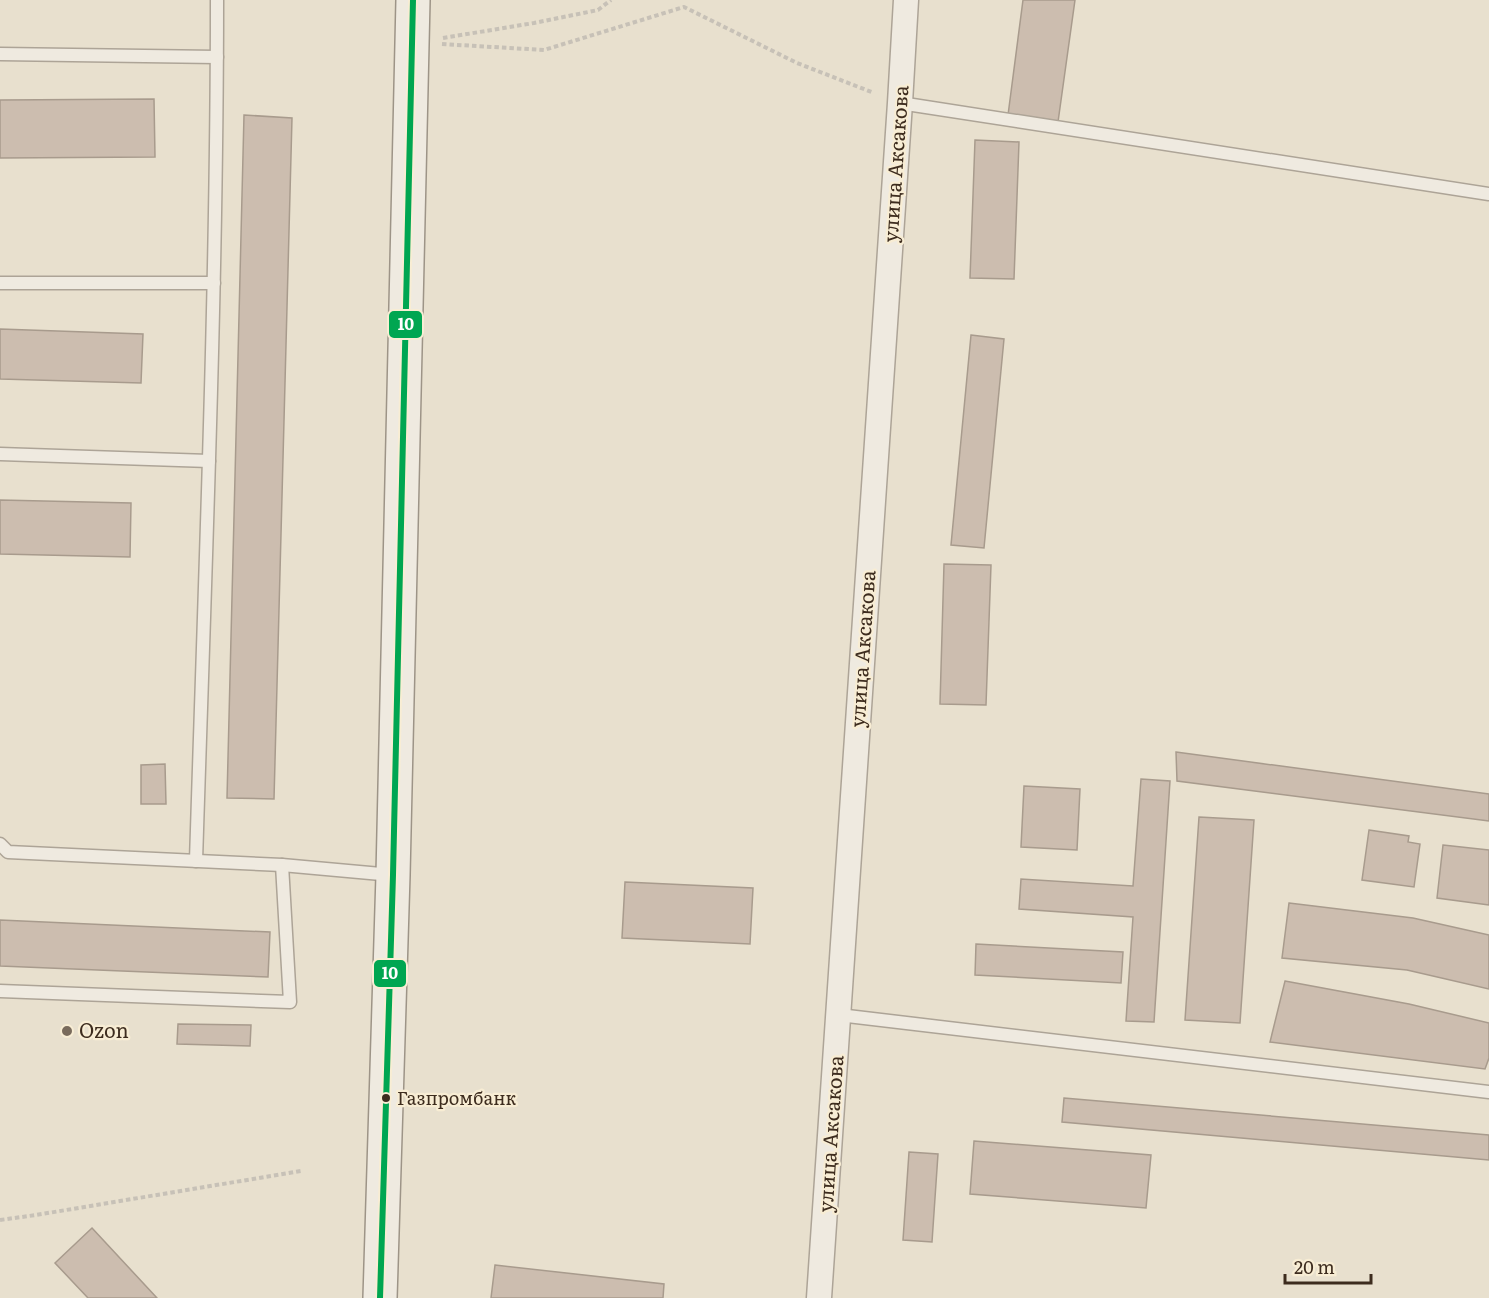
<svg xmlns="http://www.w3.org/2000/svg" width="1489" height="1298" viewBox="0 0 1489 1298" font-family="Literata,serif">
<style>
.building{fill:#ccbdaf;stroke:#a89b8d;stroke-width:1.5}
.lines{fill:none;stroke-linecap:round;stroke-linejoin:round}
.lane-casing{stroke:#ada497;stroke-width:15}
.street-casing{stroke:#ada497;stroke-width:27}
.secondary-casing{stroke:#9d9487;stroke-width:36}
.path{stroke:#c7c1b7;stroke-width:4;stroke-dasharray:4.5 3;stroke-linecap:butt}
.lane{stroke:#efeae0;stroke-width:12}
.street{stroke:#efeae0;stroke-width:24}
.secondary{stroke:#efeae0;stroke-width:33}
.bus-1-casing{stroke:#f8edd4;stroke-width:10}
.bus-1{stroke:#00a651;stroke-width:6}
.poi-dot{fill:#796b5c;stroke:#f8edd4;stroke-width:2}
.bus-dot{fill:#3d2c1e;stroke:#f8edd4;stroke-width:2}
.labels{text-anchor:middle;stroke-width:4.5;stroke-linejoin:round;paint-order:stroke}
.bus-label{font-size:18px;fill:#3d2c1e;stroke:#f8edd4;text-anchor:start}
.street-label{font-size:20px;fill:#3d2c1e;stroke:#f8edd4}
.poi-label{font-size:20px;fill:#3d2c1e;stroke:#f8edd4;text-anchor:start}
.line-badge{stroke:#f8edd4;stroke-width:2}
.badge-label{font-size:16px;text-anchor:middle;font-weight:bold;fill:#fff}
</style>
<rect width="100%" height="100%" fill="#e8e0ce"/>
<g class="building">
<polygon points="1023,0 1075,0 1058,122 1008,115"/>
<polygon points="154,99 155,157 0,158 0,100"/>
<polygon points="244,115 292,118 274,799 227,798"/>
<polygon points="975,140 1019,142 1014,279 970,278"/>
<polygon points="0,329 143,334 141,383 0,379"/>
<polygon points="971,335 1004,339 984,548 951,545"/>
<polygon points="0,500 131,503 130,557 0,554"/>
<polygon points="944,564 991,565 986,705 940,704"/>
<polygon points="1176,752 1489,794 1489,821 1177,781"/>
<polygon points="165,764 166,804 141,804 141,765"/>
<polygon points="1141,779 1170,781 1154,1022 1126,1021 1133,917 1019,909 1021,879 1133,886"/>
<polygon points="1024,786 1080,789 1077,850 1021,847"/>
<polygon points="1199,817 1254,820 1240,1023 1185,1020"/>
<polygon points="1369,830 1409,836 1408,842 1420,844 1414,887 1362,880"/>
<polygon points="1443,845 1489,850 1489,905 1437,898"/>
<polygon points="625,882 753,888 750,944 622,938"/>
<polygon points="1289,903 1413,918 1489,935 1489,989 1407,970 1282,958"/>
<polygon points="0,920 270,932 268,977 0,966"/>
<polygon points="976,944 1123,952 1121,983 975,975"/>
<polygon points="1285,981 1409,1004 1489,1023 1489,1058 1485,1069 1270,1042"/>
<polygon points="178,1024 251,1025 250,1046 177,1044"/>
<polygon points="1064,1098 1489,1135 1489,1160 1062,1122"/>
<polygon points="974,1141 1151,1155 1146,1208 970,1194"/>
<polygon points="909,1152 938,1154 932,1242 903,1240"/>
<polygon points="92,1228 157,1298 88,1298 55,1263"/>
<polygon points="495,1265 664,1284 663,1298 491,1298"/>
</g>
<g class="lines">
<defs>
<g id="lane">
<polyline points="0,54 217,57"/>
<polyline points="900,103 1489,194"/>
<polyline points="0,283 214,283"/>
<polyline points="0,454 209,461"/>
<polyline points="0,844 8,852 282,865 392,875"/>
<path d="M196,861c9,-287 21,-574 21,-861"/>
<polyline points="0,991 290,1002 282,865"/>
<polyline points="839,1015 1489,1092"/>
</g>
<polyline id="street" points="819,1298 900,103 906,0"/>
<polyline id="secondary" points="380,1298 393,875 413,0"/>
</defs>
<use href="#lane" class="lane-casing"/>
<use href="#street" class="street-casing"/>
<use href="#secondary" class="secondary-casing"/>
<g class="path">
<polyline points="443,38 534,23 598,10 611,0"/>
<polyline points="442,44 544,50 684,7 797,63 874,93"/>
<polyline points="0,1220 36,1215 301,1171"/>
</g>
<use href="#lane" class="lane"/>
<use href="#street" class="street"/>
<use href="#secondary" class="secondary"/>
<defs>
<polyline id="bus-1" points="380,1298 393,875 413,0"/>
</defs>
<use href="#bus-1" class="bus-1-casing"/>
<use href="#bus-1" class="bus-1"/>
</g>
<circle class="poi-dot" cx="67" cy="1031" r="6"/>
<circle class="bus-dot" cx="386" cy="1098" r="5"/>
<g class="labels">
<g class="bus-label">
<text x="397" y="1105">Газпромбанк</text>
</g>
<g class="street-label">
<text transform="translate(896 164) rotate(-86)" y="7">улица Аксакова</text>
<text transform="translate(863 649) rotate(-86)" y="7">улица Аксакова</text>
<text transform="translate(831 1134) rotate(-86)" y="7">улица Аксакова</text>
</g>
<g class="poi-label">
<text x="79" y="1038">Ozon</text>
</g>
</g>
<g class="line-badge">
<rect x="388" y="310" width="35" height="29" rx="6" fill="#00a651"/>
<rect x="373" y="959" width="34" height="29" rx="6" fill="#00a651"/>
</g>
<g class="badge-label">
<text x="406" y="330">10</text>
<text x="390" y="979">10</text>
</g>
<path d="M1285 1274v9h86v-9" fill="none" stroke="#3d2c1e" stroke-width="3"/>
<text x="1294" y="1274" font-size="18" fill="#3d2c1e" stroke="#f8edd4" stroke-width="4.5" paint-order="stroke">20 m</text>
</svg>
